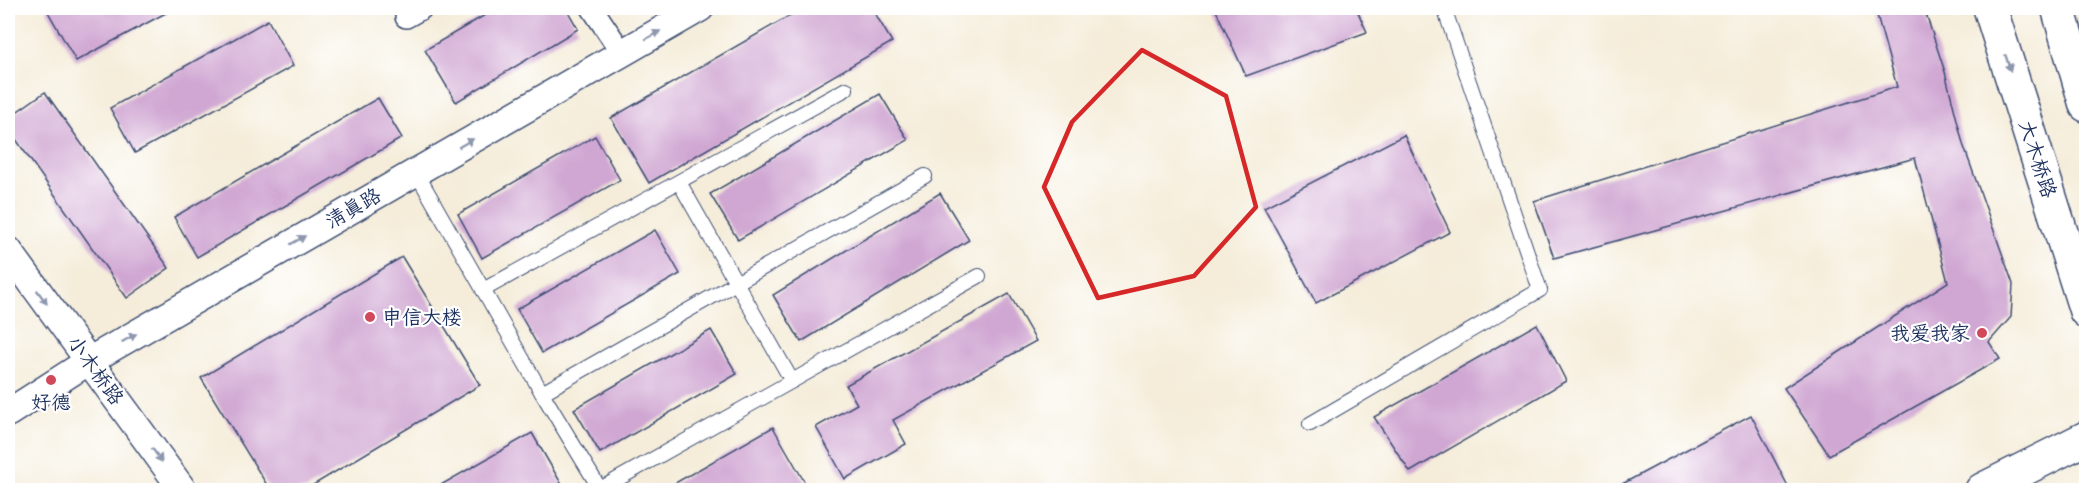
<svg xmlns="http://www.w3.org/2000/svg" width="2094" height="498" viewBox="0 0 2094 498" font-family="Itim,'LXGW WenKai TC',sans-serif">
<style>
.building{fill:#d0a7d3}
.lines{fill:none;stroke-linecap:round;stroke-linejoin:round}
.service-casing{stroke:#3c4c71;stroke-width:16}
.pedestrian-casing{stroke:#3c4c71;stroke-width:24}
.minor-casing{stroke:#3c4c71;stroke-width:30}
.tertiary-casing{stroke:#3c4c71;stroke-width:36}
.secondary-casing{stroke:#3c4c71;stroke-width:36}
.service{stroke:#fff;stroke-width:14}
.pedestrian{stroke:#fff;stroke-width:21}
.minor{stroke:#fff;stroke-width:27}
.tertiary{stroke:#fff;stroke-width:33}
.secondary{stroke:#fff;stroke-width:33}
.oneway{fill:#8d97ae}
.marked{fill:none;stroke:#d62828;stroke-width:4.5;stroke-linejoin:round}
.poi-dot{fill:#d1495b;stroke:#fff;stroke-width:2}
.labels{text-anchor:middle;stroke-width:4.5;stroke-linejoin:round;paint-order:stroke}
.street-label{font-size:20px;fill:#1b2f5e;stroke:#fff}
.poi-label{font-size:20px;fill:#1b2f5e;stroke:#fff;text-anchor:start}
</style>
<rect width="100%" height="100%" fill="#fff"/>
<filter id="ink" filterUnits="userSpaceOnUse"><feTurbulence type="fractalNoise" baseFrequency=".0167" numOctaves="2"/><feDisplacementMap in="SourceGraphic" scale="12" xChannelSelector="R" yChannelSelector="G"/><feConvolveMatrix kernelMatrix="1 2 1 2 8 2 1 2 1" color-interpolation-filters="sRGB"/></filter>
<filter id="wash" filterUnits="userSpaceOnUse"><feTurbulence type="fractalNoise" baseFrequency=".008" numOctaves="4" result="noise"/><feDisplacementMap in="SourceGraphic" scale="24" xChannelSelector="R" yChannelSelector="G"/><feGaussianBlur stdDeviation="1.35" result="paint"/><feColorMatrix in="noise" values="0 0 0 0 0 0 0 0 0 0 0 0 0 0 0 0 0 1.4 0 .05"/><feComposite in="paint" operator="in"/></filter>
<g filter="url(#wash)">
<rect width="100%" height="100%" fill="#f5edda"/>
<g id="blocks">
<g class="building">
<polygon points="51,8 175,8 76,61 47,10"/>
<polygon points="497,8 566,8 578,29 456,102 425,50"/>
<polygon points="803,8 872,8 892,42 649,183 611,118"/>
<polygon points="1215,8 1356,8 1367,32 1246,76"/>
<polygon points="1875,8 1924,8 1945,72 1963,144 2013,284 2011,317 1989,342 2000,359 1829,455 1784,388 1948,282 1915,158 1554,258 1534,201 1897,87"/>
<polygon points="268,20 293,66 135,153 110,108"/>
<polygon points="45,92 169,268 127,298 8,128 8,118"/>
<polygon points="880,94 908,140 738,240 710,194"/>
<polygon points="378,98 402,138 197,257 174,217"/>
<polygon points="1404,135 1450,232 1316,303 1264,207"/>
<polygon points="595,136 620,180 482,258 458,214"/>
<polygon points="940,193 969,240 801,342 773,295"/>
<polygon points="655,230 680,274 542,353 517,309"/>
<polygon points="402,257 480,385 305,490 270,490 201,378"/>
<polygon points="1009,294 1036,341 893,420 906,444 845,479 816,427 857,404 846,385"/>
<polygon points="1537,324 1566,381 1410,472 1374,417"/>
<polygon points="711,330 737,374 600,453 574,409"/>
<polygon points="1751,415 1790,490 1611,490"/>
<polygon points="773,427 808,488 803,490 663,490"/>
<polygon points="532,433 565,490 432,490"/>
</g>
</g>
</g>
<g filter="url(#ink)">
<use href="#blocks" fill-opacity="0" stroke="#3c4c71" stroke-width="1.5"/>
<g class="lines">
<defs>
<g id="service">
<polyline points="416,172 542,393 600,489 979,276"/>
<polyline points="679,182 792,381"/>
<polyline points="483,290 846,89"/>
<polyline points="542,393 925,176"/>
<polyline points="1310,424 1540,290 1444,8"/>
</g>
<g id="pedestrian">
<polyline points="592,8 622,53"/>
<polyline points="406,17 422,8"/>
</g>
<g id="minor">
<polyline points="8,250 183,490"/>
<polyline points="8,413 89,361 700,8"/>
</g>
<g id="tertiary">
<polyline points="1990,8 2086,311"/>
<polyline points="2058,8 2086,105"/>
</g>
<polyline id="secondary" points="1982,490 2086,438"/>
</defs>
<use href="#service" class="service-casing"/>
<use href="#pedestrian" class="pedestrian-casing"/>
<use href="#minor" class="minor-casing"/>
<use href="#tertiary" class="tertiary-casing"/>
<use href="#secondary" class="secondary-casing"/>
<use href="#service" class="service"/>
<use href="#pedestrian" class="pedestrian"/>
<use href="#minor" class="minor"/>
<use href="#tertiary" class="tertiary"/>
<use href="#secondary" class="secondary"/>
</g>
<defs><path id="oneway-solid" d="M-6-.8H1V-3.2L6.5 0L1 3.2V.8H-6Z" transform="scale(1.5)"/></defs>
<g class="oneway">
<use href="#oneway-solid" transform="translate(653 35) rotate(-30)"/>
<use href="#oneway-solid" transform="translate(2008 63) rotate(72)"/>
<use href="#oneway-solid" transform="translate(466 143) rotate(-30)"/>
<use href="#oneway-solid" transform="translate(298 240) rotate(-30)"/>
<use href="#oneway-solid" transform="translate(42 297) rotate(54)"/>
<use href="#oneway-solid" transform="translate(129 338) rotate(-30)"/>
<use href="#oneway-solid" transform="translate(157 455) rotate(54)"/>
</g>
</g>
<path class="marked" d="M1142,50l84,46 30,111 -62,69 -96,22 -54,-111 28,-65z"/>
<g class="poi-dot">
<circle cx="370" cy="317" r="6"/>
<circle cx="1982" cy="333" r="6"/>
<circle cx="51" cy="380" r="6"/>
</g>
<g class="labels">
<g class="street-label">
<text transform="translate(2038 159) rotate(72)" y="7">大木桥路</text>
<text transform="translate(353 208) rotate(-30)" y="7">清真路</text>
<text transform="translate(96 370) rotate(54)" y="7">小木桥路</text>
</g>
<g class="poi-label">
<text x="382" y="324">申信大楼</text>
<text x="1970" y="340" text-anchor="end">我爱我家</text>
<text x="51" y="409" text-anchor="middle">好德</text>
</g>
</g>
<rect width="2094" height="498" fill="none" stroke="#fff" stroke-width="30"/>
</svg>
